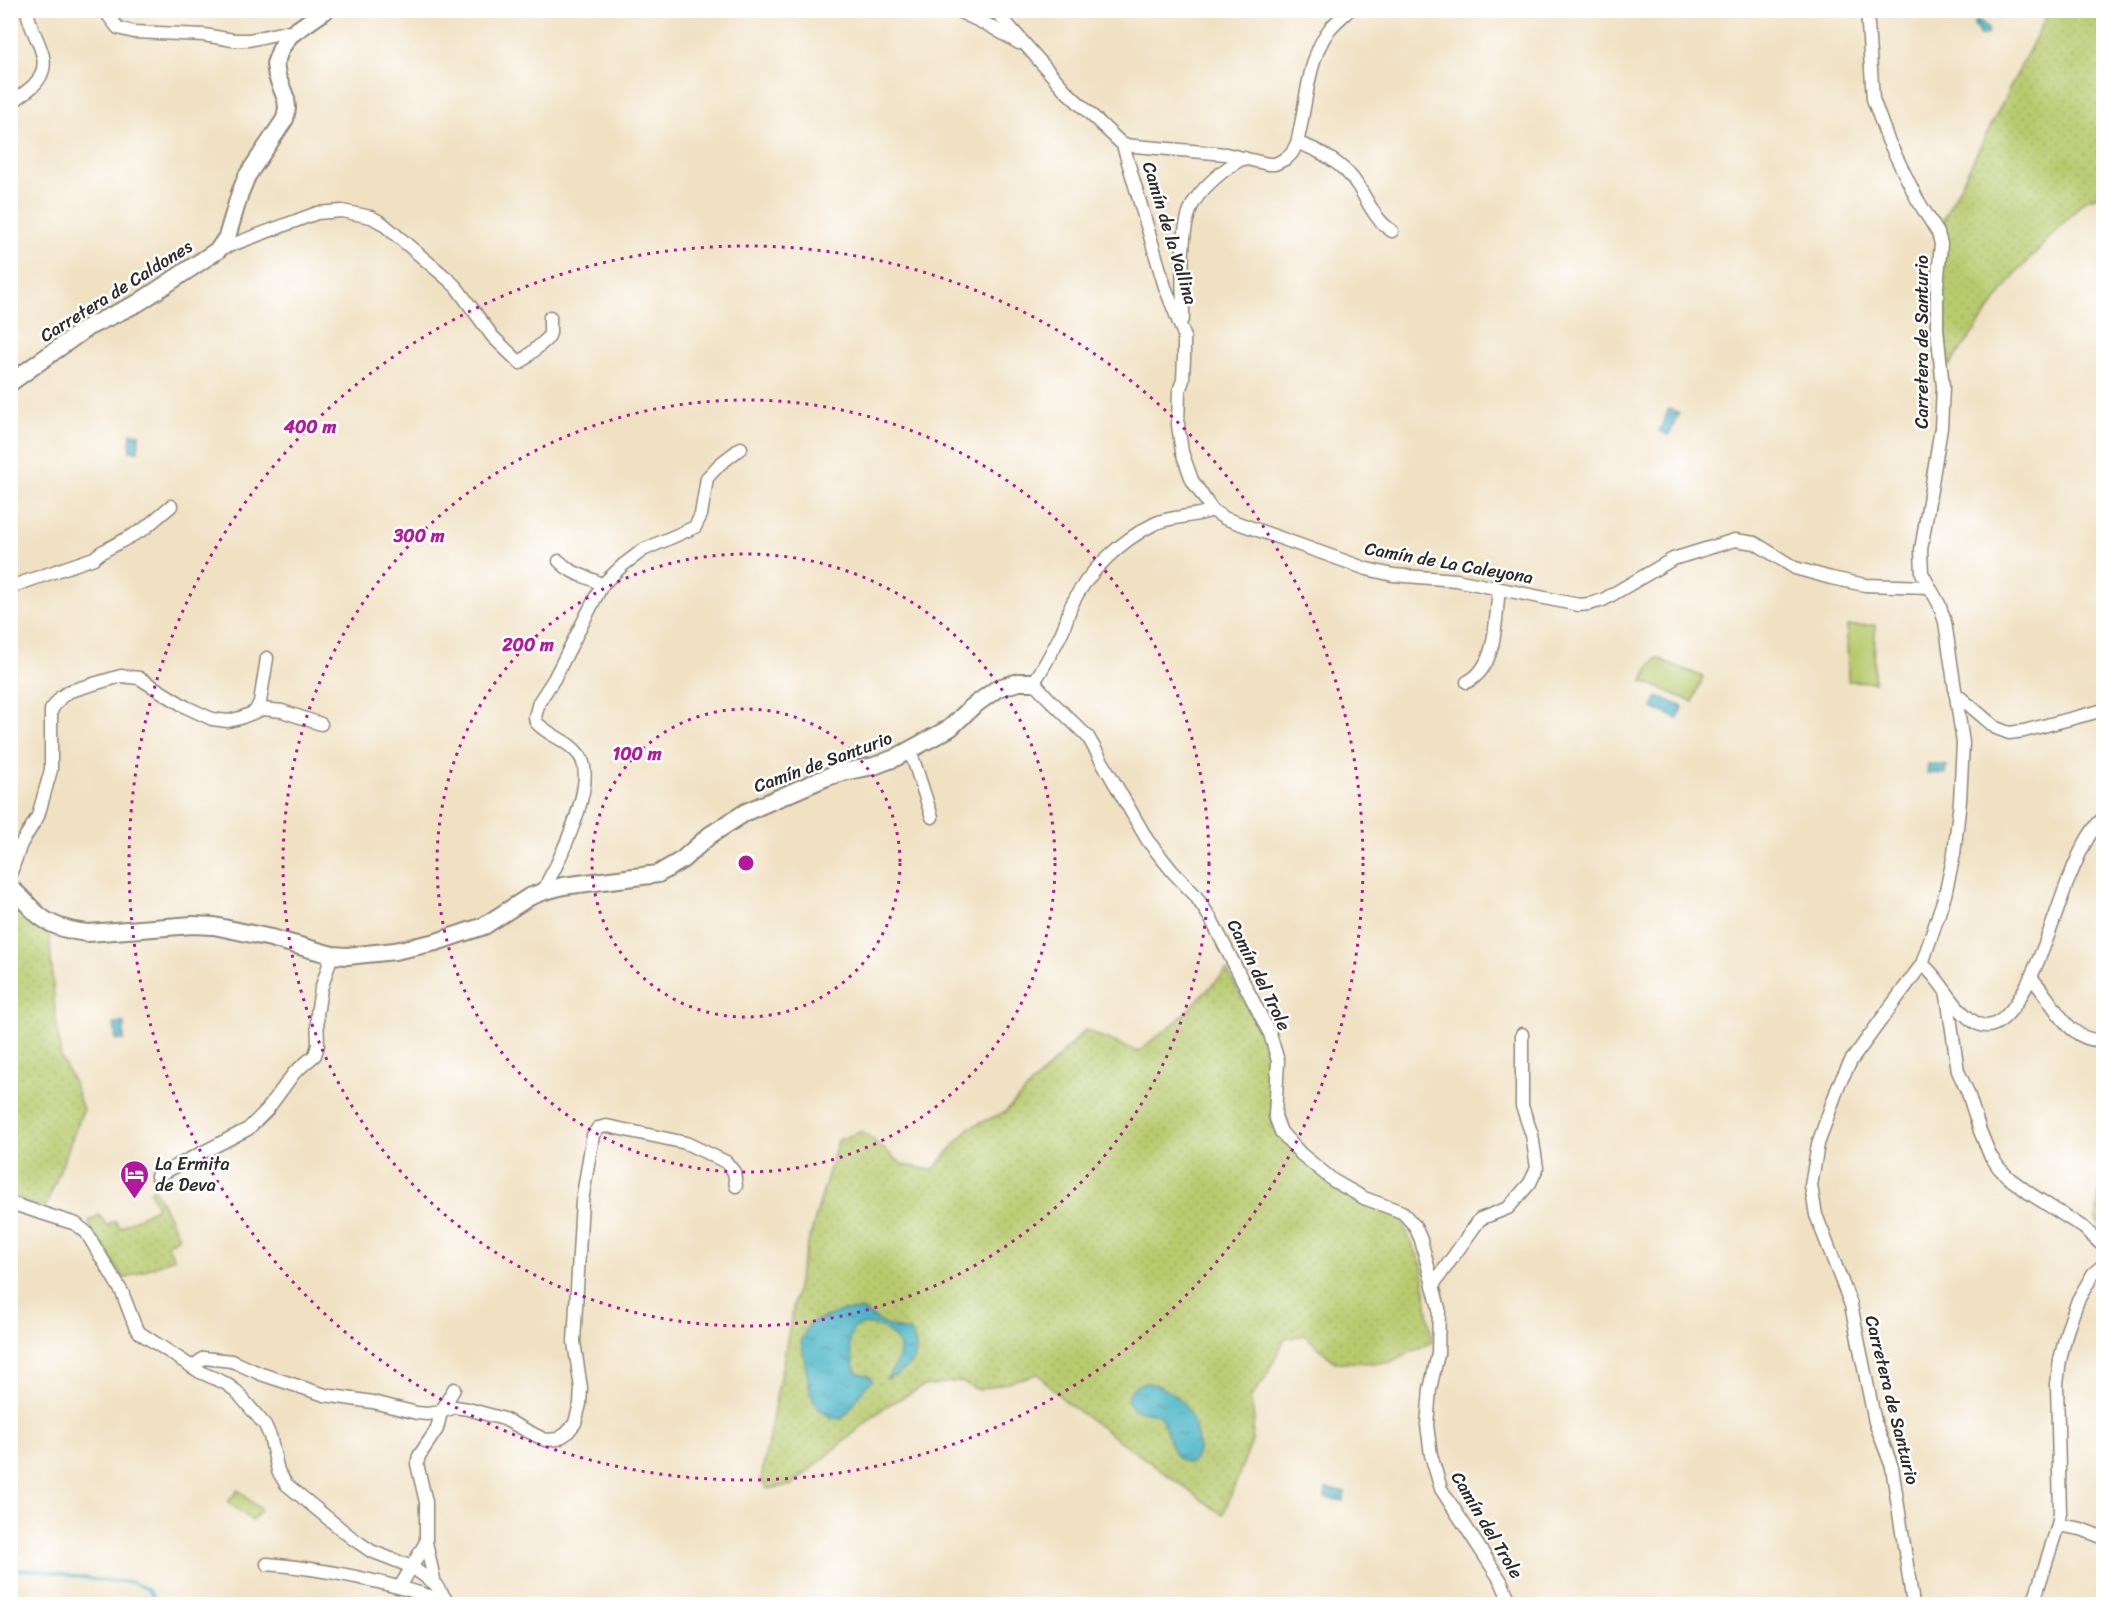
<svg xmlns="http://www.w3.org/2000/svg" width="2114" height="1615" viewBox="0 0 2114 1615" font-family="Sriracha,sans-serif">
<style>
.grass{fill:url(#grass-dots);stroke:#727a4c;stroke-width:1.5}
.pitch{fill:#b8ca6e;stroke:#727a4c;stroke-width:1.5}
.water{fill:url(#water-ripples);stroke:#3a7078;stroke-width:1.5}
.lines{fill:none;stroke-linecap:round;stroke-linejoin:round}
.stream{stroke:#4ab5c6;stroke-width:3}
.street-casing{stroke:#8e8677;stroke-width:15}
.secondary-casing{stroke:#8e8677;stroke-width:20}
.street{stroke:#fff;stroke-width:12}
.secondary{stroke:#fff;stroke-width:16}
.ring{fill:none;stroke:#b5179e;stroke-width:3;stroke-dasharray:3 6}
.labels{text-anchor:middle;stroke-width:5;stroke-linejoin:round;paint-order:stroke}
.street-label{font-size:18px;fill:#2b2b2b;stroke:#fff}
.poi-label{font-size:18px;fill:#2b2b2b;stroke:#fff;text-anchor:start}
.centre{fill:#b5179e;stroke:#fff;stroke-width:3}
.ring-label{font-size:18px;text-anchor:middle;font-weight:bold;fill:#b5179e;stroke:#fff;stroke-width:5;stroke-linejoin:round;paint-order:stroke}
</style>
<defs>
<pattern id="grass-dots" width="8" height="8" patternUnits="userSpaceOnUse" patternTransform="scale(1.5)"><rect width="8" height="8" fill="#b8ca6e"/><path d="M2 2h.1M6 6h.1" fill="none" stroke="#9eae5f" stroke-width="1.8" stroke-linecap="round"/></pattern>
<pattern id="water-ripples" width="26" height="14" patternUnits="userSpaceOnUse" patternTransform="scale(1.5)"><rect width="26" height="14" fill="#4ab5c6"/><path d="M2 4q2-2 4 0t4 0M15 11q2-2 4 0t4 0" fill="none" stroke="#3e93a1"/></pattern>
</defs>
<rect width="100%" height="100%" fill="#fff"/>
<filter id="ink" filterUnits="userSpaceOnUse"><feTurbulence type="fractalNoise" baseFrequency=".0167" numOctaves="2"/><feDisplacementMap in="SourceGraphic" scale="12" xChannelSelector="R" yChannelSelector="G"/><feConvolveMatrix kernelMatrix="1 2 1 2 8 2 1 2 1" color-interpolation-filters="sRGB"/></filter>
<filter id="wash" filterUnits="userSpaceOnUse"><feTurbulence type="fractalNoise" baseFrequency=".008" numOctaves="4" result="noise"/><feDisplacementMap in="SourceGraphic" scale="24" xChannelSelector="R" yChannelSelector="G"/><feGaussianBlur stdDeviation="1.35" result="paint"/><feColorMatrix in="noise" values="0 0 0 0 0 0 0 0 0 0 0 0 0 0 0 0 0 1.4 0 .05"/><feComposite in="paint" operator="in"/></filter>
<g filter="url(#wash)">
<rect width="100%" height="100%" fill="#f0e1c3"/>
<g class="grass">
<polygon points="2049,11 2103,11 2103,194 2084,201 2015,275 1949,366 1941,297 1944,218"/>
<polygon points="10,897 49,930 55,1012 61,1058 74,1083 83,1110 46,1206 42,1209 11,1196"/>
<polygon points="1227,970 1267,1044 1274,1131 1326,1175 1401,1220 1422,1265 1432,1342 1388,1363 1335,1362 1304,1335 1285,1339 1264,1380 1250,1398 1254,1417 1252,1441 1223,1515 1067,1403 1038,1374 979,1390 959,1381 924,1386 886,1406 792,1485 767,1489 761,1479 800,1271 838,1140 862,1131 903,1165 933,1170 969,1128 1005,1112 1085,1030 1138,1052 1179,1019"/>
<polygon points="2103,1164 2103,1227 2096,1220"/>
<polygon points="154,1188 179,1237 167,1244 174,1258 124,1279 90,1226 89,1221 99,1215 107,1226 115,1221 120,1228 157,1207 150,1191"/>
</g>
<g class="pitch">
<polygon points="1875,625 1874,682 1848,681 1847,626"/>
<polygon points="1657,658 1703,677 1693,702 1643,681 1650,666"/>
<polygon points="238,1490 261,1510 252,1521 228,1502"/>
</g>
<g class="water">
<polygon points="1977,21 1980,21 1988,29 1988,33 1985,36 1980,36 1974,24"/>
<polygon points="1669,409 1679,413 1669,435 1659,431"/>
<polygon points="131,433 139,434 138,451 130,451"/>
<polygon points="1658,696 1683,707 1678,719 1653,708"/>
<polygon points="1928,764 1947,766 1946,774 1927,773"/>
<polygon points="114,1023 124,1023 124,1040 116,1040"/>
<path d="M862,1310l23,15 25,7c16,24 -2,38 -23,47 3,-7 12,-17 13,-25 4,-24 -49,-45 -50,-14 -1,10 3,22 6,32l13,4 3,5c-15,10 -16,27 -31,38l-11,-2 -11,-8 -5,-8 -4,-10 -9,-51 8,-15 6,-4 27,-10z"/>
<path d="M1148,1383c12,2 24,9 33,18 11,11 26,51 10,62 -26,-2 -19,-34 -33,-49l-26,-5 -5,-10c4,-12 9,-15 21,-16z"/>
<polygon points="1326,1489 1345,1492 1344,1501 1325,1498"/>
</g>
<g class="lines">
<polyline class="stream" points="10,1570 39,1570 103,1581 132,1582 147,1589 159,1604"/>
</g>
</g>
<g filter="url(#ink)">
<g class="lines">
<defs>
<g id="street">
<polyline points="104,10 118,28 134,32 204,35 233,40 249,40 285,32 290,35"/>
<polyline points="956,10 992,27 1019,43"/>
<polyline points="995,10 1065,90 1123,145 1165,287 1184,335 1184,357 1183,380 1179,391 1178,425 1182,452 1192,480 1212,510"/>
<polyline points="1867,10 1873,99 1888,140 1917,199 1938,233 1941,244 1937,287 1937,329 1943,387 1941,428 1921,550 1922,573 1939,604 1945,622 1963,743 1960,801 1954,854 1945,895 1922,964 1851,1061 1839,1084 1818,1144 1811,1186 1816,1215 1851,1305 1875,1422 1892,1467 1913,1604"/>
<path d="M10,104c8,-6 16,-12 23,-18 26,-26 -3,-48 -6,-76"/>
<path d="M1297,143c22,6 49,23 61,43 11,17 17,34 34,45"/>
<path d="M1123,145l103,9 42,10h7l12,-6 5,-5 5,-10c9,-34 10,-84 32,-113 5,-7 13,-13 20,-20"/>
<polyline points="218,250 317,213 342,211 371,217 382,223 450,281 457,288 493,337 520,363 548,338 550,333 550,317"/>
<path d="M1179,323l4,-5c0,-31 -4,-82 8,-110 7,-18 36,-42 53,-50"/>
<path d="M559,561c16,16 26,13 43,24"/>
<polyline points="10,587 94,558 100,553 144,529 171,506"/>
<path d="M1467,682c31,-15 28,-64 32,-93"/>
<polyline points="1955,693 1996,728 2009,733 2024,731 2104,710"/>
<polyline points="256,710 260,702 267,658"/>
<polyline points="909,751 914,762 932,817"/>
<polyline points="10,875 21,844 38,816 51,770 51,710 61,697 70,691 121,676 139,678 186,707 212,719 228,721 240,718 263,709 282,711 321,724"/>
<path d="M545,891c1,-10 7,-16 11,-25 11,-24 40,-86 24,-110 -11,-16 -32,-20 -44,-34l-1,-5 4,-15 15,-23 48,-94 21,-20 20,-15 52,-23 6,-12 6,-37 13,-14 21,-16"/>
<path d="M1922,964c20,15 31,47 56,60 42,20 79,-119 90,-143 9,-22 19,-48 36,-64"/>
<path d="M2032,979c21,20 35,65 72,61"/>
<polyline points="1947,996 1958,1071 1968,1093 1980,1131 1990,1155 1999,1168 2009,1178 2029,1193 2084,1228 2104,1247"/>
<polyline points="157,1176 248,1129 267,1110 294,1073 315,1055 318,1045 317,1014 321,989 332,955"/>
<polyline points="10,1203 76,1224 86,1232 122,1292 135,1326 140,1333 200,1372 225,1383 236,1391 265,1425 270,1436 278,1471 286,1484 352,1538 371,1551 412,1567 435,1584 449,1604"/>
<polyline points="1433,1285 1480,1219 1508,1208 1530,1183 1537,1168 1532,1135 1522,1106 1522,1034"/>
<polyline points="192,1367 204,1358 232,1361 261,1374 325,1395 373,1402 417,1413 427,1414 441,1412 455,1407 468,1409 504,1419 545,1440 558,1439 567,1433 575,1423 580,1404 581,1388 574,1342 582,1201 593,1135 598,1128 607,1126 686,1143 726,1162 734,1172 736,1186"/>
<polyline points="2058,1525 2081,1529 2104,1538"/>
<path d="M267,1564c61,5 120,18 178,37"/>
<polyline points="435,1584 426,1542 426,1502 417,1464 419,1456 437,1429 441,1412 454,1389"/>
<polyline points="400,1587 426,1542"/>
<path d="M1511,1604l-10,-23 -60,-92 -10,-34 -4,-30 3,-36 8,-35 1,-46 -18,-68 -6,-14 -13,-14 -38,-14 -30,-17 -33,-27 -20,-22 -6,-16 3,-55 -8,-27 -59,-115 -16,-24 -22,-23 -25,-31 -60,-104 -41,-40 -13,-15c10,-15 19,-32 27,-48 5,-10 7,-21 11,-30 16,-33 50,-64 82,-80 18,-9 40,-6 58,-14l12,8 143,51 26,6 63,5 123,25 10,-1 14,-4 70,-41 62,-19 20,3 40,25 36,10 34,7 64,2"/>
<polyline points="2033,1604 2058,1525 2060,1513 2057,1384 2060,1360 2067,1331 2078,1300 2093,1274 2104,1264"/>
</g>
<g id="secondary">
<polyline points="10,383 88,327 138,303 218,250 227,237 240,193 247,176 285,119 287,108 286,99 277,76 275,64 281,48 290,35 326,10"/>
<path d="M10,888c10,7 17,16 25,24 14,14 34,19 53,21l105,-8 21,1 57,12 61,17 15,1 48,-5 41,-9 48,-16 45,-29 16,-6 18,-5 95,-12 24,-14 28,-25 36,-23 81,-35 16,-5 31,-6 21,-8 55,-30 22,-21 26,-19 21,-6h15"/>
</g>
</defs>
<use href="#street" class="street-casing"/>
<use href="#secondary" class="secondary-casing"/>
<use href="#street" class="street"/>
<use href="#secondary" class="secondary"/>
</g>
</g>
<g class="ring">
<circle cx="746" cy="863" r="154"/>
<circle cx="746" cy="863" r="309"/>
<circle cx="746" cy="863" r="463"/>
<circle cx="746" cy="863" r="617"/>
</g>
<defs>
<symbol id="hotel-pin" viewBox="-11 -11 22 30"><path d="M0 17L-7.5 6A9.5 9.5 0 1 1 7.5 6Z" fill="#b5179e" stroke="#fff"/><path d="M-6-4.5h1.5V1H6V5H4.5V3h-9V5H-6ZM-4 0a1.8 1.8 0 1 1 3.6 0ZM.5 0V-2.5h3Q6-2.5 6 0Z" fill="#fff"/></symbol>
</defs>
<g fill-rule="evenodd">
<use href="#hotel-pin" x="118" y="1158" width="33" height="45"/>
</g>
<g class="labels">
<g class="street-label">
<text transform="translate(1170 233) rotate(73)" y="6">Camín de la Vallina</text>
<text transform="translate(116 291) rotate(-32)" y="6">Carretera de Caldones</text>
<text transform="translate(1922 342) rotate(-90)" y="6">Carretera de Santurio</text>
<text transform="translate(1449 563) rotate(10)" y="6">Camín de La Caleyona</text>
<text transform="translate(823 762) rotate(-20)" y="6">Camín de Santurio</text>
<text transform="translate(1259 975) rotate(64)" y="6">Camín del Trole</text>
<text transform="translate(1892 1400) rotate(76)" y="6">Carretera de Santurio</text>
<text transform="translate(1487 1525) rotate(59)" y="6">Camín del Trole</text>
</g>
<g class="poi-label">
<text x="155" y="1170">La Ermita<tspan x="155" dy="21">de Deva</tspan></text>
</g>
</g>
<circle cx="746" cy="863" r="9" class="centre"/>
<g class="ring-label">
<text x="310" y="433">400 m</text>
<text x="419" y="542">300 m</text>
<text x="528" y="651">200 m</text>
<text x="637" y="760">100 m</text>
</g>
<rect width="2114" height="1615" fill="none" stroke="#fff" stroke-width="36"/>
</svg>
